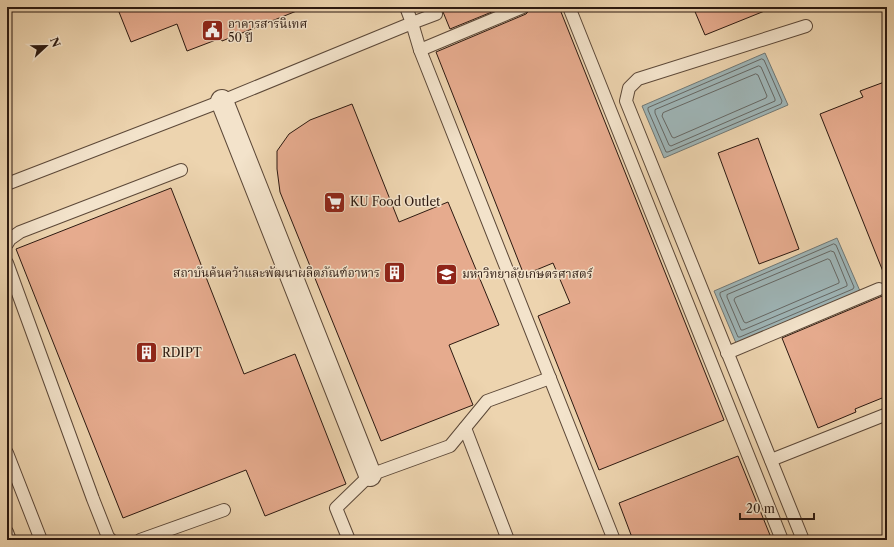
<svg xmlns="http://www.w3.org/2000/svg" width="894" height="547" viewBox="0 0 894 547" font-family="'Libre Caslon Text','Noto Serif Thai',serif">
<style>
.water{fill:#9eb5b7;stroke:#707774}
.lines{fill:none;stroke-linecap:round;stroke-linejoin:round}
.shore{stroke:#656764;stroke-width:1}
.building{fill:#e6ab8e;stroke:#2c1910}
.lane-casing{stroke:#5c4838;stroke-width:14}
.street-casing{stroke:#5c4838;stroke-width:24}
.lane{stroke:#f3e3cb;stroke-width:12}
.street{stroke:#f3e3cb;stroke-width:22}
.labels{text-anchor:middle;stroke-width:3;stroke-linejoin:round;paint-order:stroke}
.poi-label{font-size:12px;fill:#2c1910;stroke:#f3e3cb;text-anchor:start}
</style>
<rect width="100%" height="100%" fill="#edd4af"/>
<filter id="stains"><feTurbulence type="fractalNoise" baseFrequency=".005" numOctaves="4"/><feColorMatrix values="0 0 0 0 .2 0 0 0 0 .09 0 0 0 0 .02 0 0 0 .5 -.17"/></filter>
<radialGradient id="worn" r=".72"><stop offset=".6" stop-color="#630" stop-opacity="0"/><stop offset="1" stop-color="#630" stop-opacity=".3"/></radialGradient>
<g class="water">
<polygon points="765,53 788,105 664,158 642,106"/>
<polygon points="837,238 860,291 736,343 714,291"/>
</g>
<g class="lines">
<g class="shore">
<polygon points="762,59 764,60 782,101 781,104 668,152 666,152 648,110 648,108"/>
<polygon points="759,66 761,67 775,99 775,101 671,146 669,145 655,113 655,110"/>
<polygon points="756,74 758,75 767,96 766,98 674,138 672,137 662,116 663,113"/>
<polygon points="834,244 836,245 854,287 853,289 740,337 738,337 720,295 720,293"/>
<polygon points="831,251 834,252 847,284 847,286 743,330 741,330 727,297 727,295"/>
<polygon points="828,259 830,260 839,281 839,283 746,323 744,322 734,300 735,298"/>
</g>
</g>
<g class="building">
<polygon points="117,7 304,7 304,8 222,41 221,38 187,51 177,24 131,42"/>
<polygon points="441,7 504,7 450,29"/>
<polygon points="530,7 559,7 724,420 599,470 538,316 570,303 553,263 524,275 436,52 526,14 529,11"/>
<polygon points="693,7 772,7 772,8 705,35"/>
<polygon points="887,81 887,279 886,279 820,114 863,97 860,91"/>
<polygon points="352,104 399,222 448,202 499,325 449,345 473,405 381,441 280,192 277,169 277,151 289,134 310,120"/>
<polygon points="758,138 799,249 759,264 718,153"/>
<polygon points="171,188 244,374 295,354 346,484 265,516 246,470 123,518 16,249"/>
<polygon points="887,294 887,396 855,409 856,412 818,428 782,338"/>
<polygon points="738,456 772,540 633,540 619,503"/>
</g>
<g class="lines">
<defs>
<g id="lane">
<polyline points="406,7 412,23 436,14 433,7"/>
<polyline points="569,7 782,540"/>
<polyline points="420,50 523,7"/>
<polyline points="7,184 222,101 412,23 420,50 614,540"/>
<polyline points="7,244 10,239 20,232 181,170"/>
<polyline points="7,263 93,499 108,537 111,540"/>
<polyline points="727,353 879,289"/>
<polyline points="465,428 508,540"/>
<polyline points="7,453 41,540"/>
<polyline points="771,460 887,414"/>
<polyline points="7,532 10,540"/>
<polyline points="140,540 224,510"/>
<polyline points="349,540 336,508 370,475 450,446 487,401 550,378"/>
<polyline points="803,540 626,101 629,88 638,79 806,26"/>
</g>
<polyline id="street" points="222,101 370,475"/>
</defs>
<use href="#lane" class="lane-casing"/>
<use href="#street" class="street-casing"/>
<use href="#lane" class="lane"/>
<use href="#street" class="street"/>
</g>
<defs>
<symbol id="civic-square" viewBox="-11 -11 22 22"><rect x="-9" y="-9" width="18" height="18" rx="4" fill="#8f2418" stroke="#f3e3cb"/><path d="M-.6-6.5H3V-4.5H.6V-3L4-1V1h2V6H-6V1h2V-1L-.6-3ZM-1.2 2.5V6h2.4V2.5Z" fill="#fff"/></symbol>
<symbol id="supermarket-square" viewBox="-11 -11 22 22"><rect x="-9" y="-9" width="18" height="18" rx="4" fill="#8f2418" stroke="#f3e3cb"/><path d="M-6-5.5h2.5l.6 2H6L4.5 2H-2.5L-4.4-4H-6ZM-1.5 3.2a1.3 1.3 0 1 0 .1 0ZM3 3.2a1.3 1.3 0 1 0 .1 0Z" fill="#fff"/></symbol>
<symbol id="building-square" viewBox="-11 -11 22 22"><rect x="-9" y="-9" width="18" height="18" rx="4" fill="#8f2418" stroke="#f3e3cb"/><path d="M-4-6H4V6H1V3H-1V6H-4ZM-2.5-4.3h1.7v1.8h-1.7ZM.8-4.3h1.7v1.8H.8ZM-2.5-1h1.7V.8h-1.7ZM.8-1h1.7V.8H.8Z" fill="#fff"/></symbol>
<symbol id="university-square" viewBox="-11 -11 22 22"><rect x="-9" y="-9" width="18" height="18" rx="4" fill="#8f2418" stroke="#f3e3cb"/><path d="M0-5L7-2L0 1L-7-2ZM-4 1L0 2.5L4 1V4Q0 6-4 4Z" fill="#fff"/></symbol>
</defs>
<g fill-rule="evenodd">
<use href="#civic-square" x="200" y="18" width="25" height="25"/>
<use href="#supermarket-square" x="322" y="190" width="25" height="25"/>
<use href="#building-square" x="382" y="260" width="25" height="25"/>
<use href="#university-square" x="434" y="262" width="25" height="25"/>
<use href="#building-square" x="134" y="340" width="25" height="25"/>
</g>
<g class="labels">
<g class="poi-label">
<text x="228" y="28">อาคารสารนิเทศ<tspan x="228" dy="14">50 ปี</tspan></text>
<text x="350" y="206">KU Food Outlet</text>
<text x="380" y="277" text-anchor="end">สถาบันค้นคว้าและพัฒนาผลิตภัณฑ์อาหาร</text>
<text x="462" y="278">มหาวิทยาลัยเกษตรศาสตร์</text>
<text x="162" y="357">RDIPT</text>
</g>
</g>
<rect width="894" height="547" fill="none" stroke="#edd4af" stroke-width="24"/>
<rect x="8" y="8" width="878" height="531" fill="none" stroke="#2c1910" stroke-width="2"/>
<rect x="12" y="12" width="870" height="523" fill="none" stroke="#2c1910"/>
<g transform="translate(46 46) rotate(68)" stroke="#f3e3cb" stroke-width="3" paint-order="stroke">
<path d="M0-3L7 15L0 10L-7 15Z" fill="#2c1910"/>
<text y="-6" font-size="11" font-weight="bold" text-anchor="middle" fill="#2c1910">N</text>
</g>
<path d="M740 513v6h74v-6" fill="none" stroke="#2c1910" stroke-width="2"/>
<text x="746" y="513" font-size="12" fill="#2c1910" stroke="#f3e3cb" stroke-width="3" paint-order="stroke">20 m</text>
<rect width="100%" height="100%" filter="url(#stains)"/>
<rect width="100%" height="100%" fill="url(#worn)"/>
</svg>
